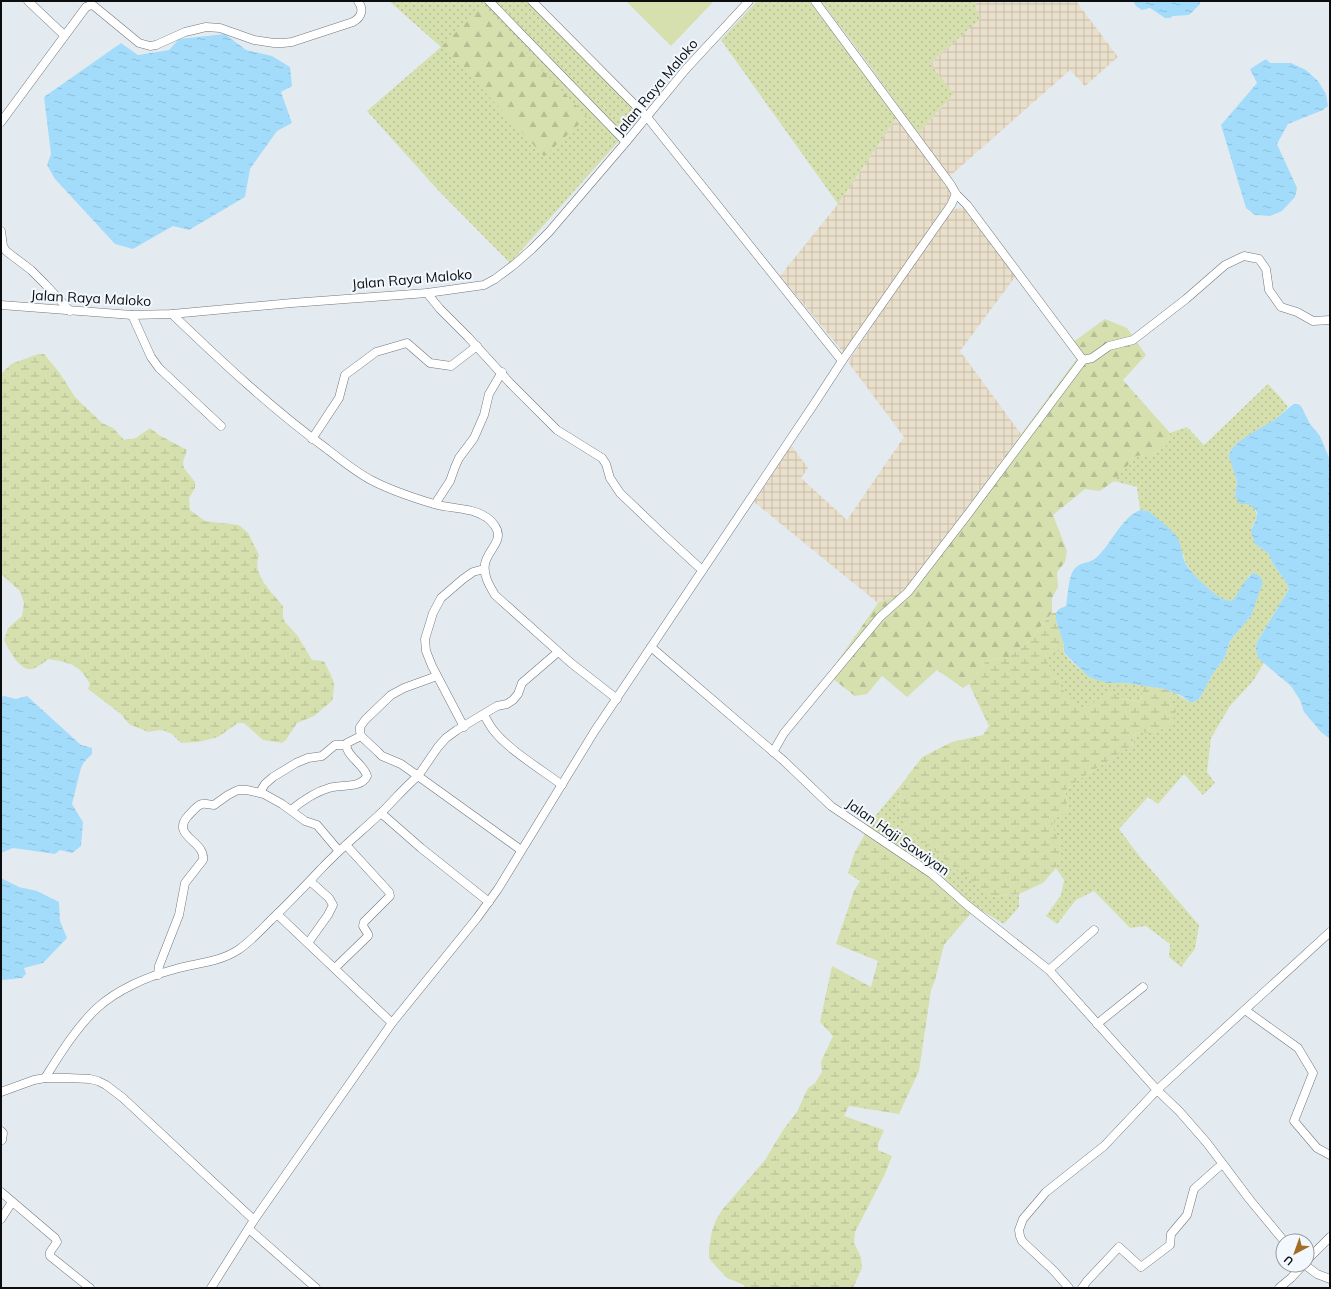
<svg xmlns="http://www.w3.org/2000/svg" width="1331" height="1289" viewBox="0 0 1331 1289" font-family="Mulish,sans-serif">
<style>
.industrial{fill:url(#industrial-grid)}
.grass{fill:url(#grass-dots)}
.forest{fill:url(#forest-firs)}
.wetland{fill:url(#wetland-marsh)}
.pitch{fill:#d6dfae}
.water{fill:url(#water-ripples)}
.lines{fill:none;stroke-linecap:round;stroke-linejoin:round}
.minor-casing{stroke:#72777c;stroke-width:9}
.minor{stroke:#fff;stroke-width:8}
.labels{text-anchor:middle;stroke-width:4;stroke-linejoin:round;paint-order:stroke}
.street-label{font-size:14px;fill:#0b0d0f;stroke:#f2f8fd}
</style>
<defs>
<pattern id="industrial-grid" width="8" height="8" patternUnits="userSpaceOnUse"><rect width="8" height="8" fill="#e9dfca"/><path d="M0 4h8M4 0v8" fill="none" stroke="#c6beac"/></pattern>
<pattern id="grass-dots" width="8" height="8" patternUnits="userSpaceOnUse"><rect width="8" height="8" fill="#d6dfae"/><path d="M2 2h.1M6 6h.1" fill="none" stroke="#b6be94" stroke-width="1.8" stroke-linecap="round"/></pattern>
<pattern id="forest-firs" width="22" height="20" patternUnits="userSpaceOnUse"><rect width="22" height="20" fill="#d6dfae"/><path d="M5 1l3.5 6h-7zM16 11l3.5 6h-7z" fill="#b6be94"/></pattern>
<pattern id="wetland-marsh" width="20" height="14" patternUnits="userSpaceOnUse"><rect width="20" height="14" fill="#d6dfae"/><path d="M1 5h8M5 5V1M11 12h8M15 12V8" fill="none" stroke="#b6be94"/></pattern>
<pattern id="water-ripples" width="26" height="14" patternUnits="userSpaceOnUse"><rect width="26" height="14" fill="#a3dcfb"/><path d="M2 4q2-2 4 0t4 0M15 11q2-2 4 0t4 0" fill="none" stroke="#8bbcd6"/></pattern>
</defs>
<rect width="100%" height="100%" fill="#e4ebf0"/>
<g class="industrial">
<polygon points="974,1 1076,1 1118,57 1085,86 1070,70 950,176 918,133 953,95 930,64 980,19"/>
<polygon points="897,117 950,189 951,197 844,353 780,276 838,204"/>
<polygon points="965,207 1015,277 960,351 1021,434 961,516 902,593 878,603 754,502 791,445 808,468 801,478 847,520 904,437 848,362 950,210"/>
</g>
<g class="grass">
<polygon points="389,1 530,1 641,116 510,263 437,189 367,111 441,47"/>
<polygon points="757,1 809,1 897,117 838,204 721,40"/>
<polygon points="821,1 974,1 980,19 930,64 954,94 918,133 861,54"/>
<path d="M1268,384l13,14 7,9c-4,4 -7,8 -11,11 -15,12 -39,19 -48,35l8,28 -2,16c9,5 24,9 21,21 0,4 -3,6 -4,9 -1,5 2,12 3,17l13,9 5,11 13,18 3,7 -32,53 1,16 6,5 -11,18 -23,25 -19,32 -4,34 8,11 -12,12 -19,-21 -26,30 -10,-7 -29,32 21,28 59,68 -4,24 -14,18 -12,-10 1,-13 -24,-18 -16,2 -36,-37 -18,9 -19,24 -11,-8 15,-21 3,-15 -8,-12 6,-19 -11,-24 7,-8 10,-7 -3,-19 9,-8 60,-39 -1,-8 7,-4 10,1 19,-31 3,-11 19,12 8,-4 2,-3 11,-21 13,-18 5,-16 21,-25 -1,-42 -12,21 -6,6c-4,0 -8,-1 -12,-3 -10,-6 -36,-30 -36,-42l-36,-45 -8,-1 -3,-23 -23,-6 22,-25 17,-2 12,-7 5,-14 17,-6 17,18z"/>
<path d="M1064,645c0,2 -1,5 0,7 3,8 23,23 30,27l49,6 -2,17 -17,-3 -12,-7 -29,17 -19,-18 -19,-31z"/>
<polygon points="901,785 899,813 991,897 1019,894 1019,907 1004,924 974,906 940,875 867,826"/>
</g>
<g class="forest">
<polygon points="482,7 587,117 544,156 442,46"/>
<polygon points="1105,319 1127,328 1146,355 1123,380 1170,433 1165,447 1153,454 1136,456 1114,481 1100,491 1085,489 1053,515 1067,551 1065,562 1057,572 1058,587 1052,598 1052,613 1028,642 1009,657 986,661 969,684 963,688 937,670 907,697 882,676 867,694 855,696 828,675 878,603 902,593 961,516 1078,357 1069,345"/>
</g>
<g class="wetland">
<path d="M38,354h6l15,18 16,25 27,26 11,5 11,12 12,-2 14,-10 9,7 28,15 -4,12 1,6 11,14v6l-6,10 1,12 15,11 34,4 9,8 11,22c-8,19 13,37 24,51v11l2,5 12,13 15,25 12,1c3,7 8,15 10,22 1,6 -2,11 -1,17l-19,16 -17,7 -11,17 -4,3 -19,-3 -19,-17h-6l-20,14 -19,5 -18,1 -9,-9 -7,-3 -5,-1 -12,2 -19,-8 -8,-10 -33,-25 2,-5c-11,-21 -21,-21 -41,-25 -5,3 -12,9 -17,10 -13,2 -23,-20 -28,-29l4,-12 14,-12 2,-13 -4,-12 -19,-17v-200l10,-10z"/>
<polygon points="1052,613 1056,613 1056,620 1064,645 1046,660 1064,691 1083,708 1112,692 1124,699 1141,702 1143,685 1165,689 1172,691 1169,702 1176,710 1171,727 1150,733 1140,732 1133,736 1134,744 1074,783 1065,791 1068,810 1058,817 1052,825 1062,849 1056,868 1043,883 1019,894 991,897 905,827 899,813 901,785 922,757 952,742 983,735 989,726 969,684 986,661 1009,657 1028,642"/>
<polygon points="866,832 939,880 971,913 944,945 935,980 931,990 919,1071 899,1114 849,1106 844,1116 884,1130 878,1144 878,1150 892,1156 884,1176 855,1232 854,1243 861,1257 862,1268 853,1288 744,1288 744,1285 727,1278 712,1262 709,1258 709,1247 712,1231 716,1220 722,1210 765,1160 783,1130 797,1112 808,1088 815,1083 822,1072 821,1062 833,1036 820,1022 832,966 871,987 878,961 836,944 854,891 860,881 848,873 854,854"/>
</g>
<polygon class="pitch" points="626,1 714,1 671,46"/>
<g class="water">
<polygon points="1133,1 1201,1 1199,5 1189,15 1173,16 1170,18 1165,18 1150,8 1142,10 1136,6"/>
<polygon points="225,34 246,50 272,56 290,67 292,86 281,92 292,123 277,131 250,169 245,197 189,230 173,226 133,249 115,244 55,179 47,165 51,154 44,97 121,43 138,55 169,50 179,39"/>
<polygon points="1266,59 1270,63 1291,63 1306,70 1318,81 1326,94 1328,106 1323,110 1288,124 1277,144 1297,188 1295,197 1282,211 1270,216 1255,215 1246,208 1221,125 1257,83 1250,69"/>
<path d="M1294,404h4l3,2 9,18 10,12 10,24v279l-9,-7 -11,-13 -6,-7 -4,-12 -9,-14 -33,-28 -2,-9 1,-7 32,-53 -3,-7 -13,-18 -5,-11 -13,-9 -4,-12 1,-4 4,-8 1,-8 -2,-3 -7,-5h-8l-5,-7 2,-16 -8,-24c0,-15 34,-29 45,-37 8,-5 13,-12 20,-16z"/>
<path d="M1140,510l8,1 4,3c7,6 19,15 25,23 4,7 5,16 7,23 3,10 28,33 37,38 3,2 8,3 11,3 7,-8 14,-25 22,-28 5,2 7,4 9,9l-12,34 -21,25 -5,16 -13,18 -11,21 -2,3 -8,4 -9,-7 -17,-7 -39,-6h-17l-15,-4 -6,-3 -19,-18 -5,-6v-7l-8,-25v-7l3,-4 7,-3c2,-11 2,-24 6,-33 6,-13 17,-8 25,-16 15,-14 24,-39 43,-47z"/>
<polygon points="4,696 16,699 27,696 81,745 92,748 92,754 84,762 81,768 72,804 83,822 81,846 72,853 60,850 55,854 13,848 1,853 1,697"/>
<polygon points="1,878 19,887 37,891 59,902 60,921 67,938 43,963 24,968 26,974 22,978 3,980 1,978"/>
</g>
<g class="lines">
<defs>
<g id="minor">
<polyline points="28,1 64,35"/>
<polyline points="489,1 626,142"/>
<polyline points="532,1 647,117 842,361"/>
<polyline points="815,1 951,185 956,194 967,205 1083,360"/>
<path d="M1,122l85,-115 5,-2 3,1 45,37 11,3 6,-1 29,-13 21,-5 14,1 34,12 20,3h9l9,-1 61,-20c9,-5 11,-13 5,-21"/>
<polyline points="1,231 3,246 6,251 31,270 45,284 70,311"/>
<polyline points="427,293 440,309 468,337 510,383 557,430 602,458 606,464 610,478 620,493 664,535 702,570"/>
<polyline points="1,305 132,315 172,314 292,303 427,293 484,285 495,279 515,264 532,249 549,232 626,142 686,69 749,1"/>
<path d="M172,314c49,47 100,95 155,135 14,11 29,23 44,31 19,10 43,18 63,24 19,6 48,2 61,22 10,15 -8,24 -10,38 -2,11 4,21 10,31l76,68 46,36"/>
<polyline points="132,315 151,357 159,368 221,426"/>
<polyline points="312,439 339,398 345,375 376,352 407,343 430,363 451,366 477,346"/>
<polyline points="435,504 450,481 455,467 459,458 474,438 484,415 489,394 502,372"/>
<polyline points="651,647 784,761 831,806 932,874 967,905 1049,970 1157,1090 1179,1111 1207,1143 1250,1200 1284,1241"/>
<polyline points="437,676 404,688 391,695 365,720 360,727 360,731 361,736 378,752 382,756 401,764 418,776 438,747 446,738 457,730 497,706 507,704 513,700 518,694 522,683 558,652"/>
<path d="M484,715c3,5 6,11 10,16 15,19 48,39 68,54"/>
<polyline points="464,727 432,666 426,651 425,639 433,613 441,598 463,579 473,572 484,569"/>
<polyline points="773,752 784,733 880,617 908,592 968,514 1083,360 1092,358 1109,346 1133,340 1186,299 1225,265 1244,256 1259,259 1266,269 1269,290 1281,307 1297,312 1313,321 1330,320"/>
<polyline points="260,792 265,784 273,777 296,763 308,758 322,756 335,745 346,745"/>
<path d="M291,810c11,-9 24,-18 38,-22 11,-4 32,1 38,-12 -3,-12 -24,-22 -20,-33l14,-7"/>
<polyline points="381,813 421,848 489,902"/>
<polyline points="277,914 392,1023"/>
<polyline points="308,943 328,915 333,905 329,898 310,881"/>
<polyline points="335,968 368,936 368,934 363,926 364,922 390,896 389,892 346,845"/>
<polyline points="1049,970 1094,930"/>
<path d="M158,975l1,-9 20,-51 6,-32 18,-23c3,-19 -33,-24 -15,-44 3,-3 9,-11 14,-12 4,-1 8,1 12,1l14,-10 10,-5h9l17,4 18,10 23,17 12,4 22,26"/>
<polyline points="1245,1010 1298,1048 1313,1073 1294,1121 1317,1148 1330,1155"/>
<polyline points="1097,1024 1143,987"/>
<path d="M45,1078c15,-24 31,-50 52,-70 20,-18 49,-31 75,-38 22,-7 46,-7 66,-20 12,-8 23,-20 33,-30 18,-17 34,-34 51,-52 19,-20 40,-37 60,-56 12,-12 23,-25 36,-36l103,74"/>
<polyline points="1,1092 34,1080 45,1078 68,1078 90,1079 98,1081 106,1085 123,1098 254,1220"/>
<polyline points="1,1131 3,1133 2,1140"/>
<polyline points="1,1192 55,1238 57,1242 50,1252 50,1256 90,1288"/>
<polyline points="1,1219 12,1202"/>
<polyline points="249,1229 316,1288"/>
<polyline points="1307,1260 1330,1237"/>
<polyline points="1305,1265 1317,1274 1330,1279"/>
<polyline points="211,1288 254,1220 392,1023 477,918 498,889 594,732 816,401 842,361 951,205 956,194"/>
<polyline points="1069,1288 1054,1271 1022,1241 1020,1236 1019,1230 1023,1219 1046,1192 1104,1146 1157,1090 1330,932"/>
<polyline points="1082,1288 1087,1281 1119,1247 1141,1267 1170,1245 1171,1234 1187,1215 1194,1189 1222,1164"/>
<polyline points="1279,1288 1291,1278 1303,1265"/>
</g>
</defs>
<use href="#minor" class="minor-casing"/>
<use href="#minor" class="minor"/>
</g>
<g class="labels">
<g class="street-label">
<text transform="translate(656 87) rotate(-50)" y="5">Jalan Raya Maloko</text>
<text transform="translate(412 279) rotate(-5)" y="5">Jalan Raya Maloko</text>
<text transform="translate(91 298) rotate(3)" y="5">Jalan Raya Maloko</text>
<text transform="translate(898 837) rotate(35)" y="5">Jalan Haji Sawiyan</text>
</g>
</g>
<rect width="1331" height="1289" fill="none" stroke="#0b0d0f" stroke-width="4"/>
<g transform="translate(1295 1253) rotate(221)"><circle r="19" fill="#f2f8fd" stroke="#969a9e"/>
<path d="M0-3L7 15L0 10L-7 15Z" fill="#a26e26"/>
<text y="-6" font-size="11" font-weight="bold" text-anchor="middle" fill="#0b0d0f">U</text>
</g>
</svg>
